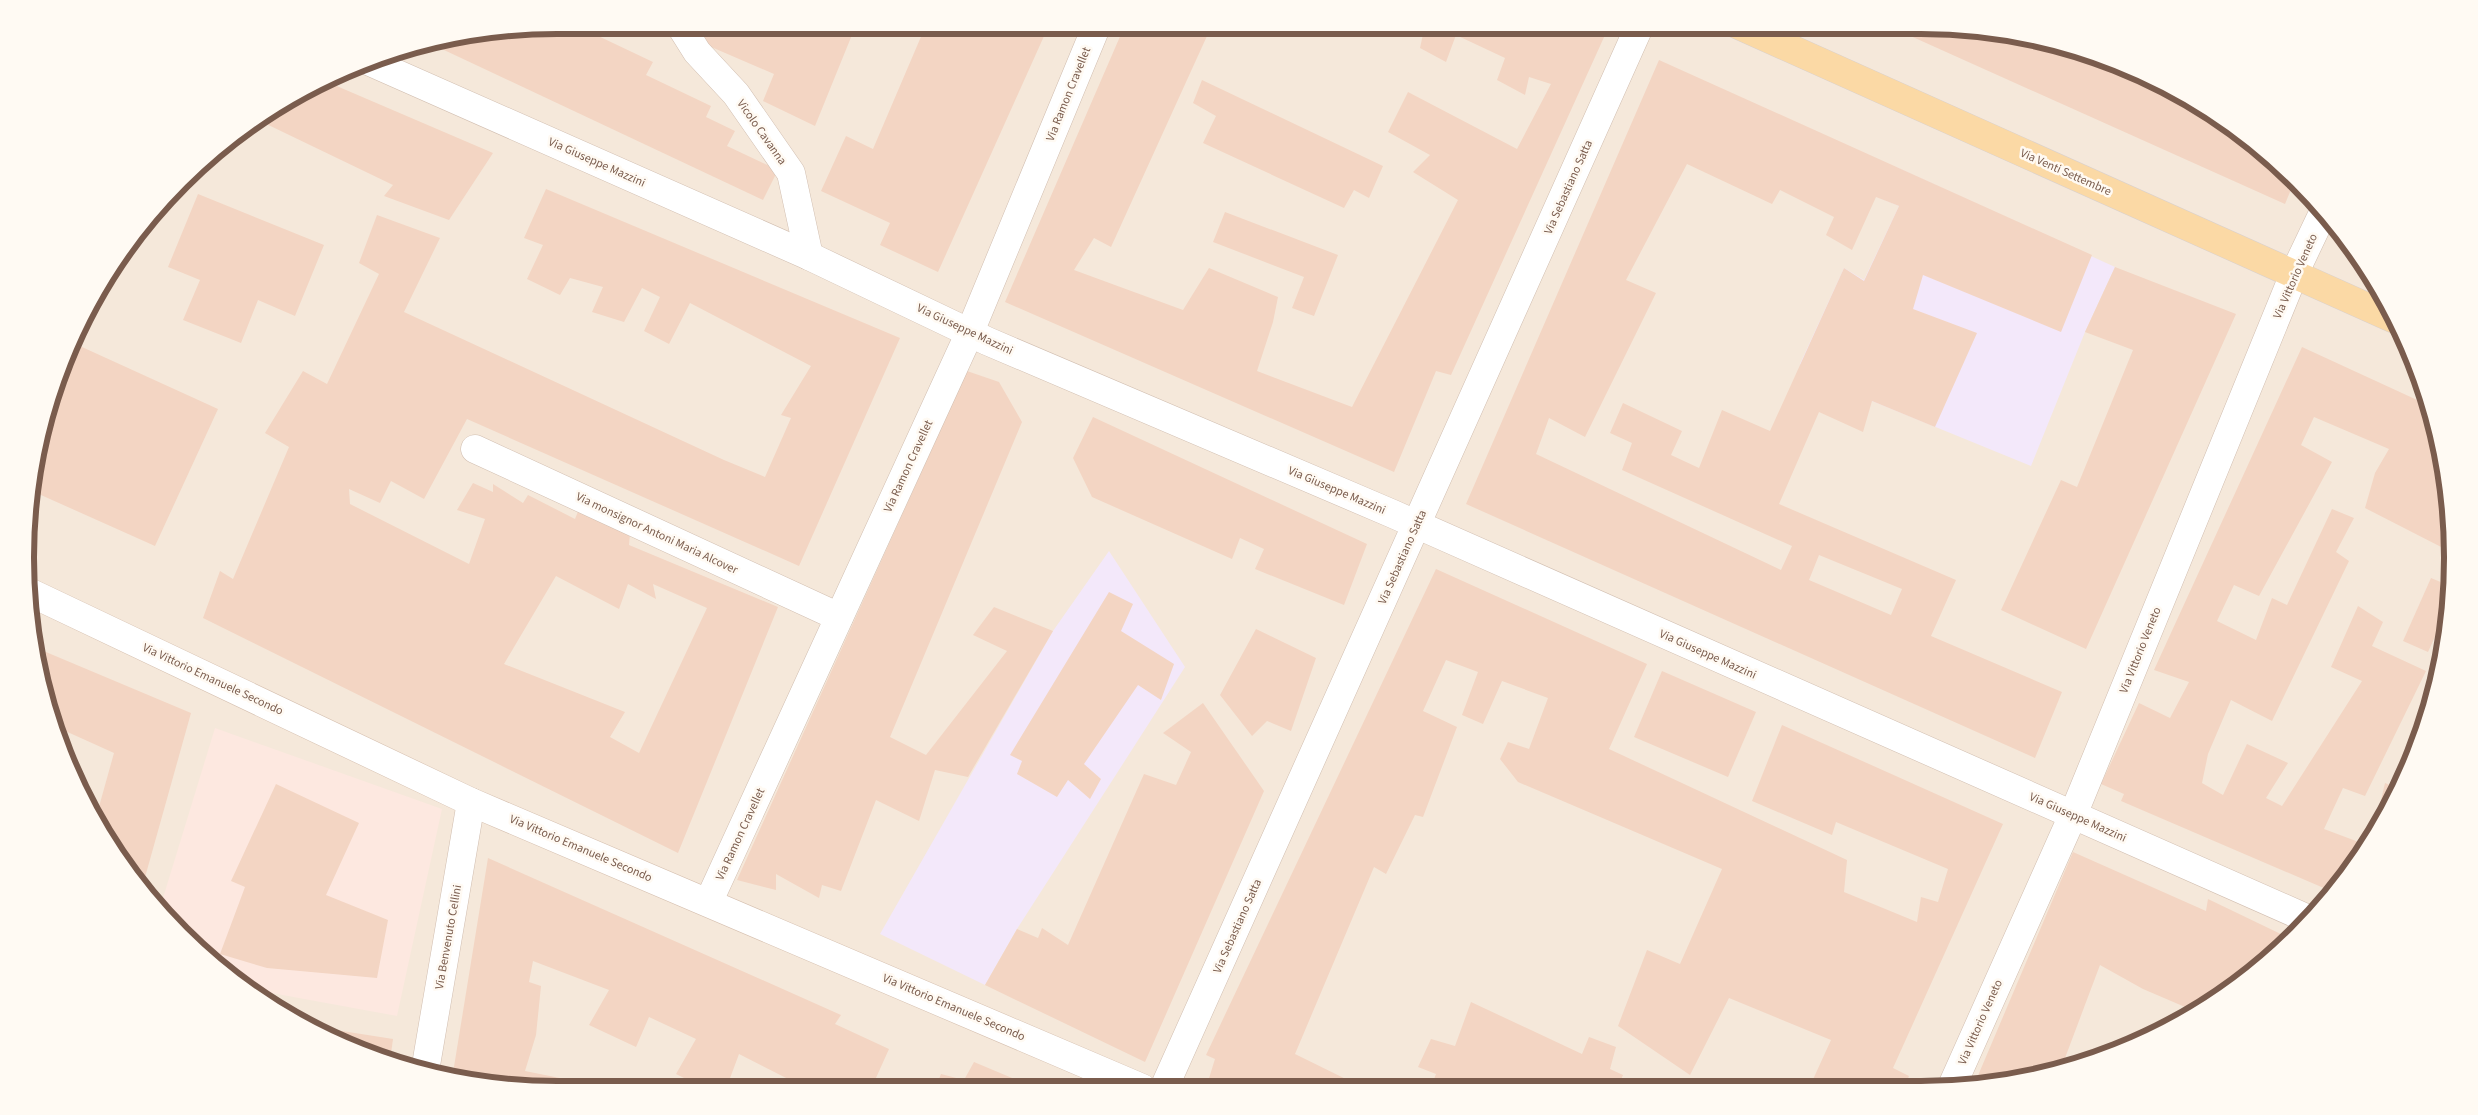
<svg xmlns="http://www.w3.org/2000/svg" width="2478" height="1115" viewBox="0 0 2478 1115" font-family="'Source Sans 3',sans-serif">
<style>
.residential{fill:#f5e8da}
.commercial{fill:#fde8e0}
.education{fill:#f3e8fa}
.building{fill:#f3d5c3;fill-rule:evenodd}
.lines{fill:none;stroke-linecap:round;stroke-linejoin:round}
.minor-casing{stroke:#d1beb0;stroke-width:29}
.secondary-casing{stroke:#d6c0b0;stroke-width:29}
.primary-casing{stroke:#dad1cd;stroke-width:29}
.minor{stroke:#fff;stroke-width:28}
.secondary{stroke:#fff;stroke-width:28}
.primary{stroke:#fbd9a5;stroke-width:28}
.labels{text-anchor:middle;stroke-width:5;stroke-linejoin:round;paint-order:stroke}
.street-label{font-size:12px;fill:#7a5c4d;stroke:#fffaf3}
.rim{fill:none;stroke:#7a5c4d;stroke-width:6}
</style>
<rect width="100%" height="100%" fill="#fdf6ec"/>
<polygon class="residential" points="557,25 1921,25 2124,65 2216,115 2297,181 2363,261 2412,353 2443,453 2453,557 2443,661 2413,761 2343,881 2245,980 2125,1049 1990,1085 557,1090 453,1080 354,1050 291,1019 207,958 157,908 96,823 53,729 30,627 25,557 35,454 65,354 96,291 157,207 207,157 292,96 386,53 454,35"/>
<polygon class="commercial" points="215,728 442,809 397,1016 250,989 207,958 159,911"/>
<g class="education">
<polygon points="1896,167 2115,267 2085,332 2031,466 1872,401 1800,364 1844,268 1864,280 1899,206 1882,199"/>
<polygon points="1109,551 1185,667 1017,929 985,985 880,934 1053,631"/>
</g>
<g class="building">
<polygon points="558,25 575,25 653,62 646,75 711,106 706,117 735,131 727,146 778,170 763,200 427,42 454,35"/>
<polygon points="709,25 856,25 815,126 763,101 774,74 702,43"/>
<polygon points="926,25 1049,25 938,272 880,245 890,223 821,191 846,136 873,149"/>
<polygon points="1125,25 1212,25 1111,247 1094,238 1074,270 1183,310 1209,268 1278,297 1273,322 1257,371 1352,407 1458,200 1413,172 1430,155 1388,132 1408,92 1517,149 1551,84 1529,77 1525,95 1497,80 1505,58 1456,35 1446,62 1420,48 1425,25 1582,25 1605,35 1451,375 1436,371 1394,472 1005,302"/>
<polygon points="1886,25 1921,25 2024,35 2124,65 2182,97 2179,105 2230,126 2295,180 2285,204"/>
<path d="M1659,60l433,195 -31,77 -138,-57 -10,34 64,24 -42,94 -63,-26 -9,31 -44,-20 -40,92 177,76 -25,56 131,56 -27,66 -569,-254zM1687,164l85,40 8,-14 54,27 -8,18 26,15 24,-53 23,9 -35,75 -20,-13 -74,163 -48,-21 -23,58 -28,-13 11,-24 -59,-28 -13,30 22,10 -10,27 170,76 -11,24 -245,-116 13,-36 36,19 71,-144 -30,-13zM1819,555l83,34 -11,26 -82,-35z"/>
<polygon points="1202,80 1383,166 1369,198 1354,190 1344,208 1203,143 1216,116 1193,103"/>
<polygon points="325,81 493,153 449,220 384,196 393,185 258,120 292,96"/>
<path d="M546,189l354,149 -101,228 -332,-147 -43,80 -33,-18 -11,22 -31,-14 1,15 119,60 16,-45 -28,-9 16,-27 20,9v-8l30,19 5,-8 47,24 4,-10 51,24 -1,12 149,62 -100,246 -475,-235 17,-47 13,8 56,-132 -24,-14 38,-62 24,13 52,-110 -20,-11 18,-48 63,23 -36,74 320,148 41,17 26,-59 -10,-3 30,-49 -121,-63 -21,41 -25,-13 16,-34 -18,-9 -18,34 -32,-10 11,-25 -33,-9 -10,17 -33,-16 16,-34 -19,-7zM556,576l63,33 9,-25 28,15 -3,-15 54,24 -68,145 -29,-16 15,-25 -121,-48z"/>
<polygon points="198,194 324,245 295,316 258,300 241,343 183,320 200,280 168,267"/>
<polygon points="1225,212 1338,255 1314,316 1292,308 1304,277 1213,242"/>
<polygon points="2115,267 2236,314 2086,649 2001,610 2061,480 2077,487 2133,350 2085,332"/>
<polygon points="71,342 218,409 155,546 32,491 33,473 50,436 42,432 65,354"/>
<polygon points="2302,347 2428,405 2443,453 2451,541 2447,550 2365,508 2375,473 2389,449 2314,417 2301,445 2332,462 2259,596 2234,585 2217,621 2256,640 2272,598 2287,605 2332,509 2354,518 2336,552 2349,561 2272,721 2231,700 2208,754 2202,783 2223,795 2247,744 2288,763 2266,798 2282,806 2362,681 2331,667 2358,606 2383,622 2372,646 2426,671 2365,796 2343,788 2324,829 2364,844 2343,881 2333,892 2121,801 2124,794 2101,784 2139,703 2170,718 2189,682 2154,670"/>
<polygon points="967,371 999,382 1022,422 890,737 926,755 1007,651 973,635 994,607 1053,631 968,777 935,770 919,821 876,800 841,891 822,885 819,898 776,874 776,890 737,880"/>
<polygon points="1093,417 1367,544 1344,605 1255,569 1264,549 1240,538 1232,559 1092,497 1073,458"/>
<polygon points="1436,569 1647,664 1609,749 1847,860 1844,892 1917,922 1921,897 1938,902 1948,869 1836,822 1832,835 1752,801 1782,725 2003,824 1893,1068 1909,1076 1905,1086 1810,1086 1831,1040 1729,998 1690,1075 1618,1026 1647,950 1680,964 1722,869 1518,782 1500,759 1508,742 1529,749 1548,698 1502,681 1483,724 1462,715 1478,672 1446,660 1423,711 1457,727 1423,817 1415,815 1386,874 1374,867 1295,1054 1360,1086 1359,1087 1206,1088 1215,1059 1206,1055"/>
<polygon points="2431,578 2450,586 2448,608 2428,652 2403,641"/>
<polygon points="1109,592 1133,604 1121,631 1174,664 1161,700 1138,685 1084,764 1101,779 1090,799 1068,780 1057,797 1017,774 1022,761 1010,755"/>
<polygon points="1256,629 1316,658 1291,731 1267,721 1252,736 1220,695"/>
<polygon points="34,647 191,713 142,888 95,821 114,753 52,725"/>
<polygon points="1662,671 1756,712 1728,777 1634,737"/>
<polygon points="1203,703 1264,791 1145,1062 985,985 1017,929 1038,938 1042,928 1068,945 1144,774 1176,785 1191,752 1163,733"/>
<polygon points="2385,783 2397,788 2375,826"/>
<polygon points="276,784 359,823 326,895 388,920 377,978 267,968 220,954 245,887 231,881"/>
<polygon points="2073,852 2206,911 2208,899 2287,937 2245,980 2192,1010 2143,989 2100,965 2062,1066 1990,1085 1974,1085"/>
<polygon points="488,858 841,1015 835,1024 889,1049 871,1089 793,1089 796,1083 739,1054 726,1089 708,1090 676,1074 696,1039 649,1017 636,1047 589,1025 609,990 533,961 529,982 541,986 536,1035 525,1071 620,1090 557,1090 452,1079"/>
<polygon points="1471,1002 1582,1054 1589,1037 1616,1047 1610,1069 1623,1075 1618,1087 1431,1087 1436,1074 1418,1067 1431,1039 1455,1046"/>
<polygon points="304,1025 393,1039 390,1061 354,1050"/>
<polygon points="974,1062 1036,1088 935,1089 941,1074 964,1080"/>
</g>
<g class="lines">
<defs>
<g id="minor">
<polyline points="680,25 697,52 736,94 791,173 809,256"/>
<polyline points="368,61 809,256 987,341 1393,514 2306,918"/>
<polyline points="475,449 839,617"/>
<polyline points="709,901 970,332 1097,25"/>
<polyline points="425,1071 471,802"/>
<polyline points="1952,1086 2073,815 2294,274 2323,213"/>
<polyline points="1164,1088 1640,25"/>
</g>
<polyline id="secondary" points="27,591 471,802 1142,1088"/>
<polyline id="primary" points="1738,25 2394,319"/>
</defs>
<use href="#minor" class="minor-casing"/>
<use href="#secondary" class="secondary-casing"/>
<use href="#primary" class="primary-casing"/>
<use href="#minor" class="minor"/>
<use href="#secondary" class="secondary"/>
<use href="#primary" class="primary"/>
</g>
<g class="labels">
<g class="street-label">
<text transform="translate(1068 94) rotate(-68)" y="4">Via Ramon Cravellet</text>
<text transform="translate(762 132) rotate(55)" y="4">Vicolo Cavanna</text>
<text transform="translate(597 162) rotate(24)" y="4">Via Giuseppe Mazzini</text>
<text transform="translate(2066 172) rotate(24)" y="4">Via Venti Settembre</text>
<text transform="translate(1568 187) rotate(-66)" y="4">Via Sebastiano Satta</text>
<text transform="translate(2295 276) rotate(-66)" y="4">Via Vittorio Veneto</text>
<text transform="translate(965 329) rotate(25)" y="4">Via Giuseppe Mazzini</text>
<text transform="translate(908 466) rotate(-65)" y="4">Via Ramon Cravellet</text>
<text transform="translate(1337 490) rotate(23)" y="4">Via Giuseppe Mazzini</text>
<text transform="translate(657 533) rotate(25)" y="4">Via monsignor Antoni Maria Alcover</text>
<text transform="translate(1402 557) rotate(-66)" y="4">Via Sebastiano Satta</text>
<text transform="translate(2140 650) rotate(-68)" y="4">Via Vittorio Veneto</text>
<text transform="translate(1708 654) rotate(24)" y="4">Via Giuseppe Mazzini</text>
<text transform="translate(213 679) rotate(25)" y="4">Via Vittorio Emanuele Secondo</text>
<text transform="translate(2078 817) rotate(24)" y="4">Via Giuseppe Mazzini</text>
<text transform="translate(740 834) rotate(-65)" y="4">Via Ramon Cravellet</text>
<text transform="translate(581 848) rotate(23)" y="4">Via Vittorio Emanuele Secondo</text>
<text transform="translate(1237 926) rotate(-66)" y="4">Via Sebastiano Satta</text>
<text transform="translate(448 937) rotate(-80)" y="4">Via Benvenuto Cellini</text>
<text transform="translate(954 1007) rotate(23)" y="4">Via Vittorio Emanuele Secondo</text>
<text transform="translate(1980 1022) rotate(-66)" y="4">Via Vittorio Veneto</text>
</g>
</g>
<path d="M0 0H2478V1115H0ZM557 34H1921A523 523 0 0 1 2444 557V558A523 523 0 0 1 1921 1081H557A523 523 0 0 1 34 558V557A523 523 0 0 1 557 34Z" fill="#fffaf3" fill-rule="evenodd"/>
<path class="rim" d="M557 34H1921A523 523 0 0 1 2444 557V558A523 523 0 0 1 1921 1081H557A523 523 0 0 1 34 558V557A523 523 0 0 1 557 34Z"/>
</svg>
